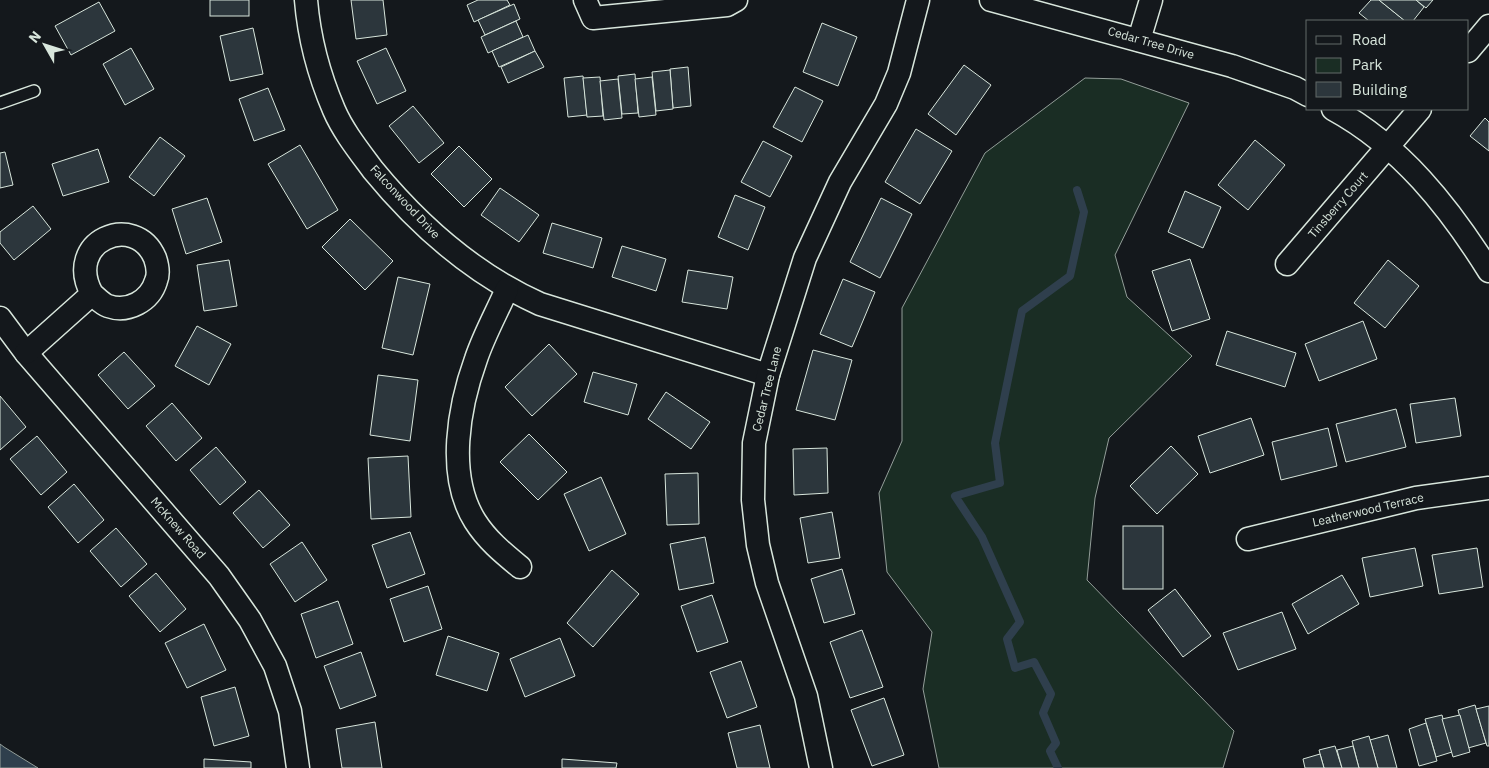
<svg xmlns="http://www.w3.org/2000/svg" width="1489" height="768" viewBox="0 0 1489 768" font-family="'IBM Plex Sans',sans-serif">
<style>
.green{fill:#1a2d24;stroke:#939e99}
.water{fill:#2f3f4d;stroke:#939e99}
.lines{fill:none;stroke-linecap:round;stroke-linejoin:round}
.stream{stroke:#2f3f4d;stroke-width:8}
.building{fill:#2c363c;stroke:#d8e6dc}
.lane-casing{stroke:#d8e6dc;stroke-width:14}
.street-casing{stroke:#d8e6dc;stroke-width:25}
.lane{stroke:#14181c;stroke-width:11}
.street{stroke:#14181c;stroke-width:22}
.labels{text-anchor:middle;stroke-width:4;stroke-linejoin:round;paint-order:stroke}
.street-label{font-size:12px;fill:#d8e6dc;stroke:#14181c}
</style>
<rect width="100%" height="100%" fill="#14181c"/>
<polygon class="green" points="1085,78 1121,79 1189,103 1115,255 1127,297 1192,356 1109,438 1095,498 1087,580 1234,731 1223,768 939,768 923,689 932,632 887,572 879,493 902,441 902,308 985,153"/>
<polygon class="water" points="0,744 4,747 38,768 0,768"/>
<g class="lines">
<polyline class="stream" points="1058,768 1050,751 1056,743 1043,713 1051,694 1034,662 1015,668 1007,639 1020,622 982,537 955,496 1000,483 995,443 1022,311 1070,276 1084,212 1077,190"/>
</g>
<g class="building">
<rect x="210" y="0" width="39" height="16"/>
<polygon points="351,0 383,0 387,35 356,39"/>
<polygon points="478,0 507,0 510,5 474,22 467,5"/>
<polygon points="1371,0 1379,0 1405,21 1369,21 1359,13"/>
<polygon points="1379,0 1416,0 1424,7 1413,21 1405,21"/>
<polygon points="1416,0 1433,0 1426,8"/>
<polygon points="99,2 115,31 71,55 55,26"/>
<polygon points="514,4 520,19 485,35 478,20"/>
<polygon points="516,21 523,37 488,53 481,37"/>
<polygon points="822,23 857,37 838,86 803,72"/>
<polygon points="253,28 263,74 230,81 220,36"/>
<polygon points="528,35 535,51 499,67 492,51"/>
<polygon points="131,48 154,89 125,105 103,64"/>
<polygon points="386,48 406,91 377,104 357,61"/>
<polygon points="535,51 544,67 508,83 501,67"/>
<polygon points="964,65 991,85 956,135 928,114"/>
<polygon points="688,67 691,106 673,108 670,69"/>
<polygon points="670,70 673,109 656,111 652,72"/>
<polygon points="635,74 638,113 622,114 618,76"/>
<polygon points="583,76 587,115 568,117 564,78"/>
<polygon points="600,77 603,116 587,117 583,78"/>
<polygon points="652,77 656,115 639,117 635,79"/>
<polygon points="618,79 622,118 604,120 600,81"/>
<polygon points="795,87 823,101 802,142 773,127"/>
<polygon points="268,88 285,130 254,141 239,99"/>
<polygon points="413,106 444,143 419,163 389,126"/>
<polygon points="1485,118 1489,122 1489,151 1470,136"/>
<polygon points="916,129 952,151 920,204 885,182"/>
<polygon points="160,137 185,156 154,196 129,177"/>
<polygon points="1255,140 1285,165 1248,210 1218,185"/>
<polygon points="763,141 792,156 770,197 741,182"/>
<polygon points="300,145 338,210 307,229 268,164"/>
<polygon points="459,146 492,179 464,207 431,174"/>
<polygon points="98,149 109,182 63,196 52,164"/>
<polygon points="5,152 13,185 0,188 0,153"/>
<polygon points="500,188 539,215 519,242 481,215"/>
<polygon points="1185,191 1221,207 1203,248 1168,232"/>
<polygon points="735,195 765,207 748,250 718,237"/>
<polygon points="207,198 222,242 186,254 172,209"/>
<polygon points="881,198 912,214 880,278 850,262"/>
<polygon points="33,206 51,229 14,260 0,243 0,232"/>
<polygon points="350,219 393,261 365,290 322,247"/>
<polygon points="552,223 602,238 593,268 543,253"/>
<polygon points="622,246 666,259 656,291 612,277"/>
<polygon points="1190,259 1210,319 1172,331 1152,271"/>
<polygon points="229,260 237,306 204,311 197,265"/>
<polygon points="1388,260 1419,286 1385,328 1354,303"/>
<polygon points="688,270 733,277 727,309 682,302"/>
<polygon points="398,277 430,284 413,355 382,348"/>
<polygon points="843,279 875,292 852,347 820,334"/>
<polygon points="1363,321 1377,359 1319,381 1305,344"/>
<polygon points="197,326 231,344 209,385 175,366"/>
<polygon points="1227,331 1296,353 1285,387 1216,365"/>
<polygon points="549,344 577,374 532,416 505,387"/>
<polygon points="813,350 852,360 835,420 796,410"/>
<polygon points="124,352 155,386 128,409 98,375"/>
<polygon points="593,372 637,384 628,415 584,402"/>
<polygon points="378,375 418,380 410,441 370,435"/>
<polygon points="666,392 710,422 691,449 648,419"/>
<polygon points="0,396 26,427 0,450"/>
<polygon points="1455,398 1461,436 1416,443 1410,404"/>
<polygon points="172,403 202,438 176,461 146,426"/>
<polygon points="1396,409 1406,447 1346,462 1336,424"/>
<polygon points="1251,418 1264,455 1210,473 1198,436"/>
<polygon points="1328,428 1337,466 1281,480 1272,442"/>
<polygon points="529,434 567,472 538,500 500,462"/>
<polygon points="37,436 67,472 41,495 10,459"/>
<polygon points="1171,446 1198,474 1157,514 1130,486"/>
<polygon points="216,447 246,482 220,505 190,470"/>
<polygon points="827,448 828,493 794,495 793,449"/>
<polygon points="408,456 411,517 371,519 368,458"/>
<polygon points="698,473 699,524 667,525 665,474"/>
<polygon points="601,477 626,534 589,551 564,494"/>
<polygon points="74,484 104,520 78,543 48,507"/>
<polygon points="259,490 290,525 263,548 233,513"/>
<polygon points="832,512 840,558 808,563 800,518"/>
<rect x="1123" y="526" width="40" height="63"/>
<polygon points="116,528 147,564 121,587 90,551"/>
<polygon points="410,532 425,574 387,588 372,545"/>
<polygon points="705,537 714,583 679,590 670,544"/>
<polygon points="302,542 327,580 295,602 270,564"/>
<polygon points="1415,548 1423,586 1370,597 1362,558"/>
<polygon points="1477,548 1483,587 1439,594 1432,555"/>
<polygon points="842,569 855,614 824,623 811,579"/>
<polygon points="612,570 639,594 593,647 567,623"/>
<polygon points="156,573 186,609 160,632 129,596"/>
<polygon points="1342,575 1359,604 1308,634 1292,604"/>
<polygon points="428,586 442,629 404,642 390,599"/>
<polygon points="1175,589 1211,636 1183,657 1148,610"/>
<polygon points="712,595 728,642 697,652 681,606"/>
<polygon points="338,601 353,644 316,658 301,614"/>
<polygon points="1282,612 1296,649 1238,670 1223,633"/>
<polygon points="204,624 226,670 187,688 165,643"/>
<polygon points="862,630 883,687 850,698 830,642"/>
<polygon points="448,636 499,653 487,691 436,675"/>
<polygon points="560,638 575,676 525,697 510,659"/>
<polygon points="361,652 376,696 340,709 324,666"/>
<polygon points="741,661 757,707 727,718 710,672"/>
<polygon points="235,687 249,736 214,746 201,697"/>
<polygon points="884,698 904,755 872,766 851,710"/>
<polygon points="1475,705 1486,743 1468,748 1458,710"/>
<polygon points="1489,706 1489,746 1487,746 1476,709"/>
<polygon points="1442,715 1452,752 1436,757 1425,719"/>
<polygon points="1460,715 1470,752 1453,757 1442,719"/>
<polygon points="375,722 382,768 342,768 336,729"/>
<polygon points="1426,723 1437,761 1419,766 1409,729"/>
<polygon points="760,725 770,768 737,768 728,733"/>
<polygon points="1388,735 1397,768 1378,768 1370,740"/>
<polygon points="1369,736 1378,768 1359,768 1352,741"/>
<polygon points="1335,746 1342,768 1324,768 1319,750"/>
<polygon points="1353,746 1359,768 1342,768 1337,750"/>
<polygon points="1320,754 1324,768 1305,768 1303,759"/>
<polygon points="204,759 251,762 251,768 204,768"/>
<polygon points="562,759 617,763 616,768 562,768"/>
</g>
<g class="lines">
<defs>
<polyline id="lane" points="0,103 34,91"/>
<g id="street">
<path d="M306,0c3,37 13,75 28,110 9,21 25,41 39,60 46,56 100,104 167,134l228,71"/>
<polyline points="585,0 593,18 727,5 736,0"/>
<polyline points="991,0 1232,66 1295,88 1308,95"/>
<polyline points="1139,40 1151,0"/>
<polyline points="1468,51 1489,26"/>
<path d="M1333,109c68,37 116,98 156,162"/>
<polyline points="1287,264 1420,109"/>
<path d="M507,289c-10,23 -23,46 -31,70 -17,47 -30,116 -1,162 12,19 28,32 45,46"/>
<polyline points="0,318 26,353 219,576 250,620 275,666 290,711 298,768"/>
<path d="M26,353l66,-59c5,4 10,10 16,12 20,7 42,-5 48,-25 3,-7 1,-17 -1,-23 -20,-47 -92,-17 -63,36"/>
<polyline points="1248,539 1416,498 1489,488"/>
<polyline points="821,768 806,696 767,583 758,545 753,500 754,443 768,375 805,258 840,182 886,104 899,73 918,0"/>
</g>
</defs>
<use href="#lane" class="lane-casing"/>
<use href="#street" class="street-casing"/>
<use href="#lane" class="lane"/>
<use href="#street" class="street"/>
</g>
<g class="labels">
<g class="street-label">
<text transform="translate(1151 43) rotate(16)" y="4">Cedar Tree Drive</text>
<text transform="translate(405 202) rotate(47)" y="4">Falconwood Drive</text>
<text transform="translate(1338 205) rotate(-49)" y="4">Tinsberry Court</text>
<text transform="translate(767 389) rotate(-76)" y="4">Cedar Tree Lane</text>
<text transform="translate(1368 510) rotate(-13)" y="4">Leatherwood Terrace</text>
<text transform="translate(178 528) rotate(49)" y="4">McKnew Road</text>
</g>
</g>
<rect x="1306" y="20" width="162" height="90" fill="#14181c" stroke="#626a69"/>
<rect x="1316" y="36" width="25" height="8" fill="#14181c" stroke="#626a69"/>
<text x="1352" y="45" font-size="15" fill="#d8e6dc">Road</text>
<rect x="1316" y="58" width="25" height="15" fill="#1a2d24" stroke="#626a69"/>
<text x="1352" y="70" font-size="15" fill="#d8e6dc">Park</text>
<rect x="1316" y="82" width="25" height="15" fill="#2c363c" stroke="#626a69"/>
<text x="1352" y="95" font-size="15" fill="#d8e6dc">Building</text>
<g transform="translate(45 45) rotate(309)" stroke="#14181c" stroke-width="4" paint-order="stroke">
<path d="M0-4L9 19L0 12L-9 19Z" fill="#d8e6dc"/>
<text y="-8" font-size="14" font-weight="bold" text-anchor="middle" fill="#d8e6dc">N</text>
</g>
</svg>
